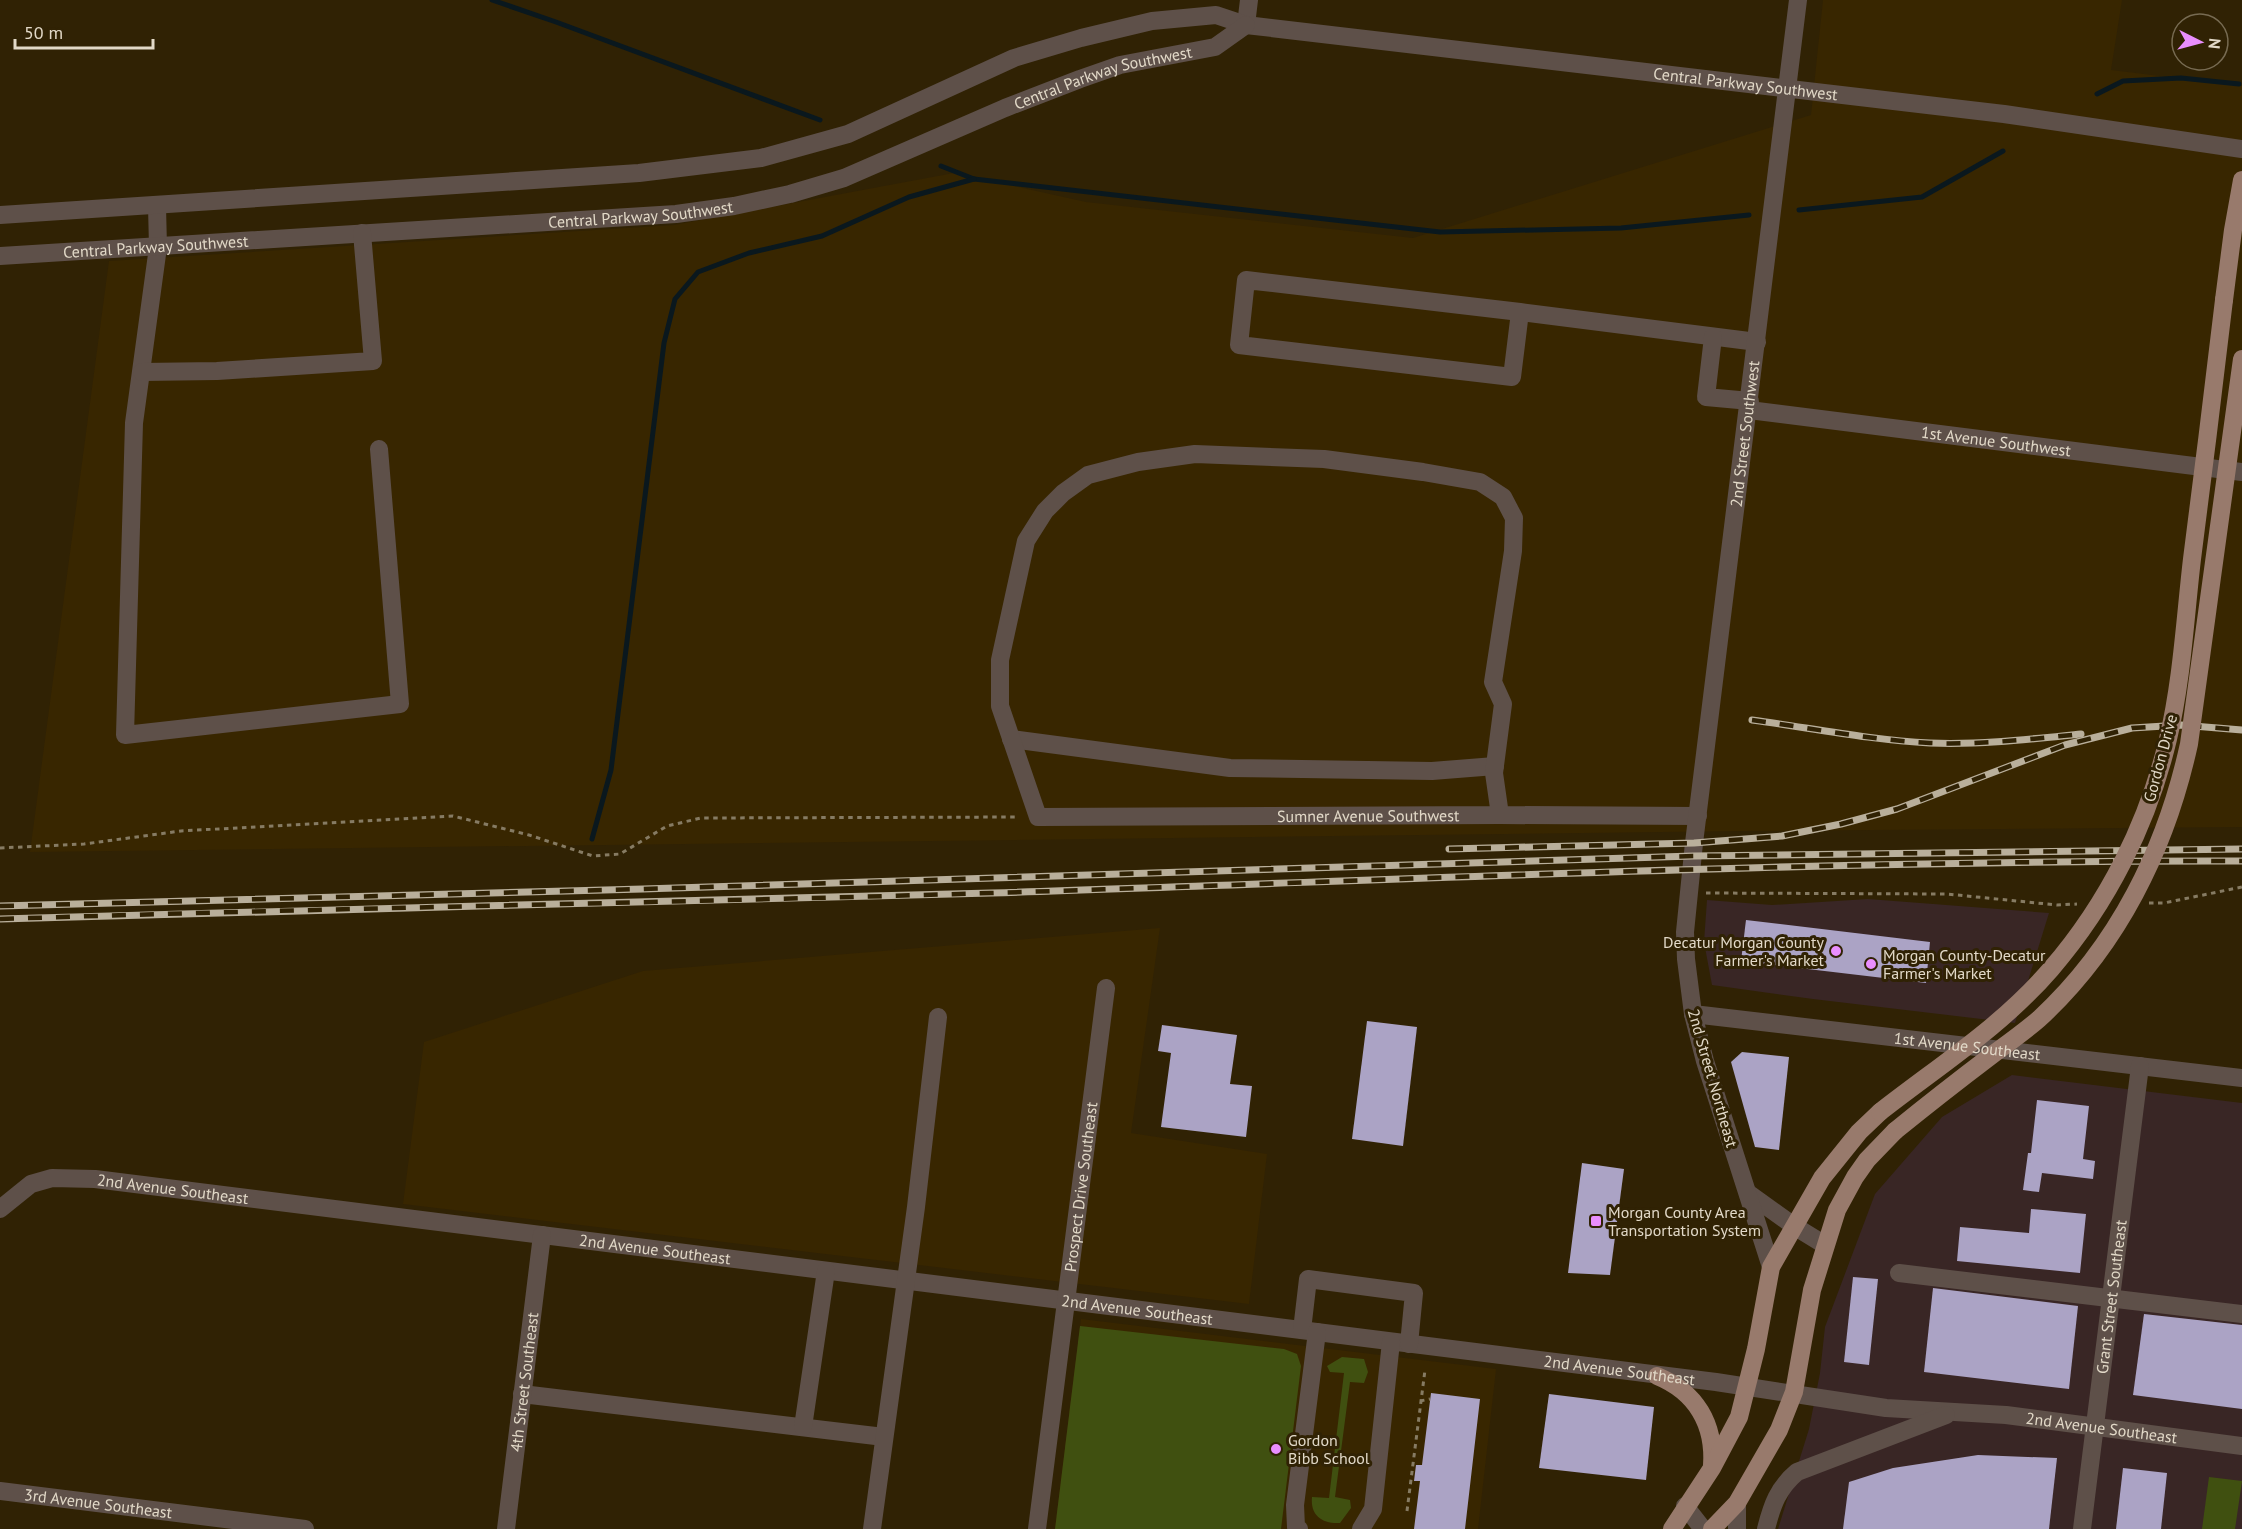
<svg xmlns="http://www.w3.org/2000/svg" width="2242" height="1529" viewBox="0 0 2242 1529" font-family="'PT Sans',sans-serif">
<style>
.commercial{fill:#392625}
.built{fill:#382600}
.green{fill:#405010}
.lines{fill:none;stroke-linecap:round;stroke-linejoin:round}
.stream{stroke:#0a181e;stroke-width:5}
.building{fill:#aba3c5}
.path{stroke:#867b63;stroke-width:3;stroke-dasharray:4.5 4.5;stroke-linecap:butt}
.minor{stroke:#5e5049;stroke-width:18}
.major{stroke:#987a6c;stroke-width:18}
.rail-casing{stroke:#b9af9b;stroke-width:7}
.rail{stroke:#302204;stroke-width:4.5;stroke-dasharray:14;stroke-linecap:butt}
.major-bridge{stroke:#987a6c;stroke-width:18}
.poi-dot{fill:#e98efe;stroke:#302204;stroke-width:2}
.labels{text-anchor:middle;stroke-width:6;stroke-linejoin:round;paint-order:stroke}
.street-label{font-size:16px;fill:#e2d9c8;stroke:#302204}
.poi-label{font-size:16px;fill:#e2d9c8;stroke:#302204;text-anchor:start}
</style>
<rect width="100%" height="100%" fill="#302204"/>
<g class="commercial">
<polygon points="1868,899 2049,913 2015,1023 1813,999 1712,985 1704,942 1707,900 1772,905"/>
<polygon points="2012,1075 2242,1103 2242,1529 1778,1529 1809,1429 1820,1373 1825,1327 1875,1194 1942,1117"/>
</g>
<g class="built">
<polygon points="1823,0 2122,0 2111,70 2242,86 2242,827 1742,831 30,852 109,261 674,225 954,173 1086,202 1413,238 1811,115"/>
<polygon points="1160,928 1131,1133 1267,1154 1249,1304 403,1204 424,1042 643,971"/>
<polygon points="1081,1319 1496,1369 1478,1529 1055,1529"/>
</g>
<g class="green">
<polygon points="1080,1326 1284,1349 1297,1354 1301,1366 1281,1529 1055,1529"/>
<path d="M1342,1357l22,2 4,13 -4,11 -14,-1 -15,115 15,3 1,8 -11,15c-17,1 -30,-7 -28,-26l17,1 15,-125 -14,-1 -3,-6z"/>
<polygon points="2209,1477 2242,1481 2235,1529 2202,1529"/>
</g>
<g class="lines">
<g class="stream">
<polyline points="492,0 556,22 820,120"/>
<polyline points="2097,94 2123,81 2181,78 2239,84"/>
<polyline points="941,166 974,179 1440,232 1621,228 1749,215"/>
<polyline points="1799,210 1922,197 2003,151"/>
<polyline points="592,839 611,770 664,343 675,299 698,272 749,253 822,236 909,197 974,179"/>
</g>
</g>
<g class="building">
<polygon points="1746,920 1930,942 1926,983 1741,961"/>
<polygon points="1367,1021 1417,1027 1403,1146 1352,1139"/>
<polygon points="1162,1025 1237,1035 1230,1084 1252,1086 1246,1137 1161,1127 1171,1053 1158,1051"/>
<polygon points="1742,1052 1789,1057 1779,1150 1755,1147 1731,1062"/>
<polygon points="2037,1100 2089,1106 2083,1159 2095,1161 2093,1179 2042,1173 2039,1192 2023,1190 2028,1153 2031,1153"/>
<polygon points="1582,1163 1624,1169 1610,1275 1568,1273"/>
<polygon points="2031,1209 2086,1214 2080,1273 1957,1261 1960,1227 2029,1233"/>
<polygon points="1853,1277 1878,1279 1869,1365 1844,1362"/>
<polygon points="1933,1288 2078,1306 2069,1389 1924,1372"/>
<polygon points="2144,1314 2242,1325 2242,1409 2133,1395"/>
<polygon points="1431,1393 1480,1399 1465,1529 1414,1529 1420,1481 1414,1481 1416,1465 1422,1465"/>
<polygon points="1549,1394 1654,1407 1646,1480 1539,1468"/>
<polygon points="1978,1455 2057,1458 2049,1529 1843,1529 1849,1482 1893,1468"/>
<polygon points="2123,1468 2167,1473 2161,1529 2116,1529"/>
</g>
<g class="lines">
<g class="path">
<polyline points="0,848 84,844 181,831 453,816 529,835 593,856 620,854 667,826 701,818 1019,817"/>
<polyline points="1706,893 1947,894 2057,905 2077,904"/>
<polyline points="2149,903 2164,903 2242,887"/>
<polyline points="1420,1401 1430,1399"/>
<polyline points="1407,1511 1425,1370"/>
</g>
<g class="minor">
<polyline points="1246,25 1249,0"/>
<polyline points="157,206 158,247 134,423 125,735 400,704 379,449"/>
<path id="s1" d="M0,215l639,-42 122,-15 87,-24 166,-76 67,-20 71,-17 64,-6 30,10 758,89 238,35"/>
<path id="s2" d="M0,256l676,-42 58,-8 56,-12 54,-16 161,-70 75,-29 40,-14 95,-18 31,-22"/>
<polyline points="1520,312 1246,280 1239,345 1512,377 1520,312 1757,342"/>
<polyline points="1713,337 1706,397 1750,401"/>
<polyline points="142,372 217,371 373,361 362,233"/>
<path id="s3" d="M1749,410l493,62"/>
<polyline points="1011,739 1230,768 1432,771 1495,766"/>
<path id="s4" d="M1500,815l-6,-42 9,-69 -10,-22 20,-131 1,-33 -11,-21 -23,-15 -57,-10 -99,-13 -129,-5 -57,8 -50,13 -25,18 -18,18 -19,30 -26,119v46l38,111 462,-2 198,1"/>
<path id="s5" d="M1693,1014l549,64"/>
<polyline points="1748,1193 1794,1226 1825,1245"/>
<path id="s6" d="M0,1209l31,-25 21,-6 43,1 1621,203 170,26 120,7 236,31"/>
<path id="s7" d="M1771,1267l-66,-206 -12,-47 -7,-55 -1,-27 9,-89 104,-843"/>
<polyline points="1899,1273 2242,1314"/>
<polyline points="1302,1330 1308,1279 1414,1293 1409,1344"/>
<polyline points="522,1394 884,1437"/>
<polyline points="803,1427 826,1271"/>
<path id="s8" d="M0,1491l305,38"/>
<polyline points="1685,1506 1703,1529"/>
<path id="s9" d="M506,1529l36,-294"/>
<polyline points="872,1529 916,1207 938,1017"/>
<path id="s10" d="M1037,1529l69,-541"/>
<polyline points="1299,1529 1296,1527 1295,1505 1317,1332"/>
<polyline points="1361,1529 1373,1509 1391,1342"/>
<polyline points="1737,1529 1737,1503"/>
<path d="M1766,1529c6,-24 12,-41 31,-57l149,-57"/>
<path id="s11" d="M2082,1529l58,-463"/>
</g>
<g class="major">
<polyline points="2224,300 2233,230 2242,180"/>
<path d="M1657,1376c39,16 58,48 55,90"/>
<polyline points="1672,1529 1712,1468 1739,1417 1756,1349 1771,1267 1822,1178 1859,1132 1880,1112"/>
<polyline points="1712,1529 1737,1503 1779,1430 1794,1392 1812,1290 1837,1210 1855,1177 1867,1160 1895,1131"/>
</g>
<defs>
<g id="rail">
<path d="M1752,720c59,8 119,20 178,23 51,2 101,-4 151,-9"/>
<polyline points="1449,849 1694,843 1782,836 1841,824 1897,809 2065,745 2132,728 2181,725 2242,730"/>
<polyline points="0,906 643,889 1693,856 2242,849"/>
<path d="M0,919c330,-11 661,-16 991,-26 417,-13 834,-33 1251,-32"/>
</g>
</defs>
<use href="#rail" class="rail-casing"/>
<use href="#rail" class="rail"/>
<g class="major-bridge">
<path d="M1880,1112c60,-47 121,-85 171,-143 57,-66 97,-146 117,-230 14,-59 17,-120 24,-180 11,-86 22,-173 32,-259"/>
<path d="M1895,1131c32,-26 64,-51 97,-76 15,-11 32,-23 47,-36 79,-73 127,-170 150,-275l53,-385"/>
</g>
</g>
<g class="poi-dot">
<circle cx="1836" cy="951" r="6"/>
<circle cx="1871" cy="964" r="6"/>
<rect x="1590" y="1215" width="12" height="12" rx="3"/>
<circle cx="1276" cy="1449" r="6"/>
</g>
<g class="labels">
<g class="street-label">
<text dy="6" stroke="none"><textPath href="#s2" startOffset="1128">Central Parkway Southwest</textPath></text>
<text dy="6" stroke="none"><textPath href="#s1" startOffset="1778">Central Parkway Southwest</textPath></text>
<text dy="6" stroke="none"><textPath href="#s2" startOffset="642">Central Parkway Southwest</textPath></text>
<text dy="6" stroke="none"><textPath href="#s2" startOffset="156">Central Parkway Southwest</textPath></text>
<text dy="6" stroke="none"><textPath href="#s7" startOffset="849">2nd Street Southwest</textPath></text>
<text dy="6" stroke="none"><textPath href="#s3" startOffset="249">1st Avenue Southwest</textPath></text>
<text transform="translate(2160 758) rotate(-75)" y="6">Gordon Drive</text>
<text dy="6" stroke="none"><textPath href="#s4" startOffset="1456">Sumner Avenue Southwest</textPath></text>
<text dy="6" stroke="none"><textPath href="#s5" startOffset="276">1st Avenue Southeast</textPath></text>
<text transform="translate(1713 1078) rotate(74)" y="6">2nd Street Northeast</text>
<text dy="6" stroke="none"><textPath href="#s10" startOffset="345">Prospect Drive Southeast</textPath></text>
<text dy="6" stroke="none"><textPath href="#s6" startOffset="183">2nd Avenue Southeast</textPath></text>
<text dy="6" stroke="none"><textPath href="#s6" startOffset="669">2nd Avenue Southeast</textPath></text>
<text dy="6" stroke="none"><textPath href="#s11" startOffset="234">Grant Street Southeast</textPath></text>
<text dy="6" stroke="none"><textPath href="#s6" startOffset="1155">2nd Avenue Southeast</textPath></text>
<text dy="6" stroke="none"><textPath href="#s6" startOffset="1641">2nd Avenue Southeast</textPath></text>
<text dy="6" stroke="none"><textPath href="#s9" startOffset="148">4th Street Southeast</textPath></text>
<text dy="6" stroke="none"><textPath href="#s6" startOffset="2127">2nd Avenue Southeast</textPath></text>
<text dy="6" stroke="none"><textPath href="#s8" startOffset="99">3rd Avenue Southeast</textPath></text>
</g>
<g class="poi-label">
<text x="1824" y="948" text-anchor="end">Decatur Morgan County<tspan x="1824" dy="18">Farmer's Market</tspan></text>
<text x="1883" y="961">Morgan County-Decatur<tspan x="1883" dy="18">Farmer's Market</tspan></text>
<text x="1608" y="1218">Morgan County Area<tspan x="1608" dy="18">Transportation System</tspan></text>
<text x="1288" y="1446">Gordon<tspan x="1288" dy="18">Bibb School</tspan></text>
</g>
</g>
<g transform="translate(2200 42) rotate(96)"><circle r="28" fill="#302204" stroke="#776b52" stroke-width="1.5"/>
<path d="M0-4.5L10 22L0 15L-10 22Z" fill="#e98efe"/>
<text y="-9" font-size="16" font-weight="bold" text-anchor="middle" fill="#e2d9c8">N</text>
</g>
<path d="M15 39v9h138v-9" fill="none" stroke="#e2d9c8" stroke-width="3"/>
<text x="24" y="39" font-size="18" fill="#e2d9c8" stroke="#302204" stroke-width="4.5" paint-order="stroke">50 m</text>
</svg>
